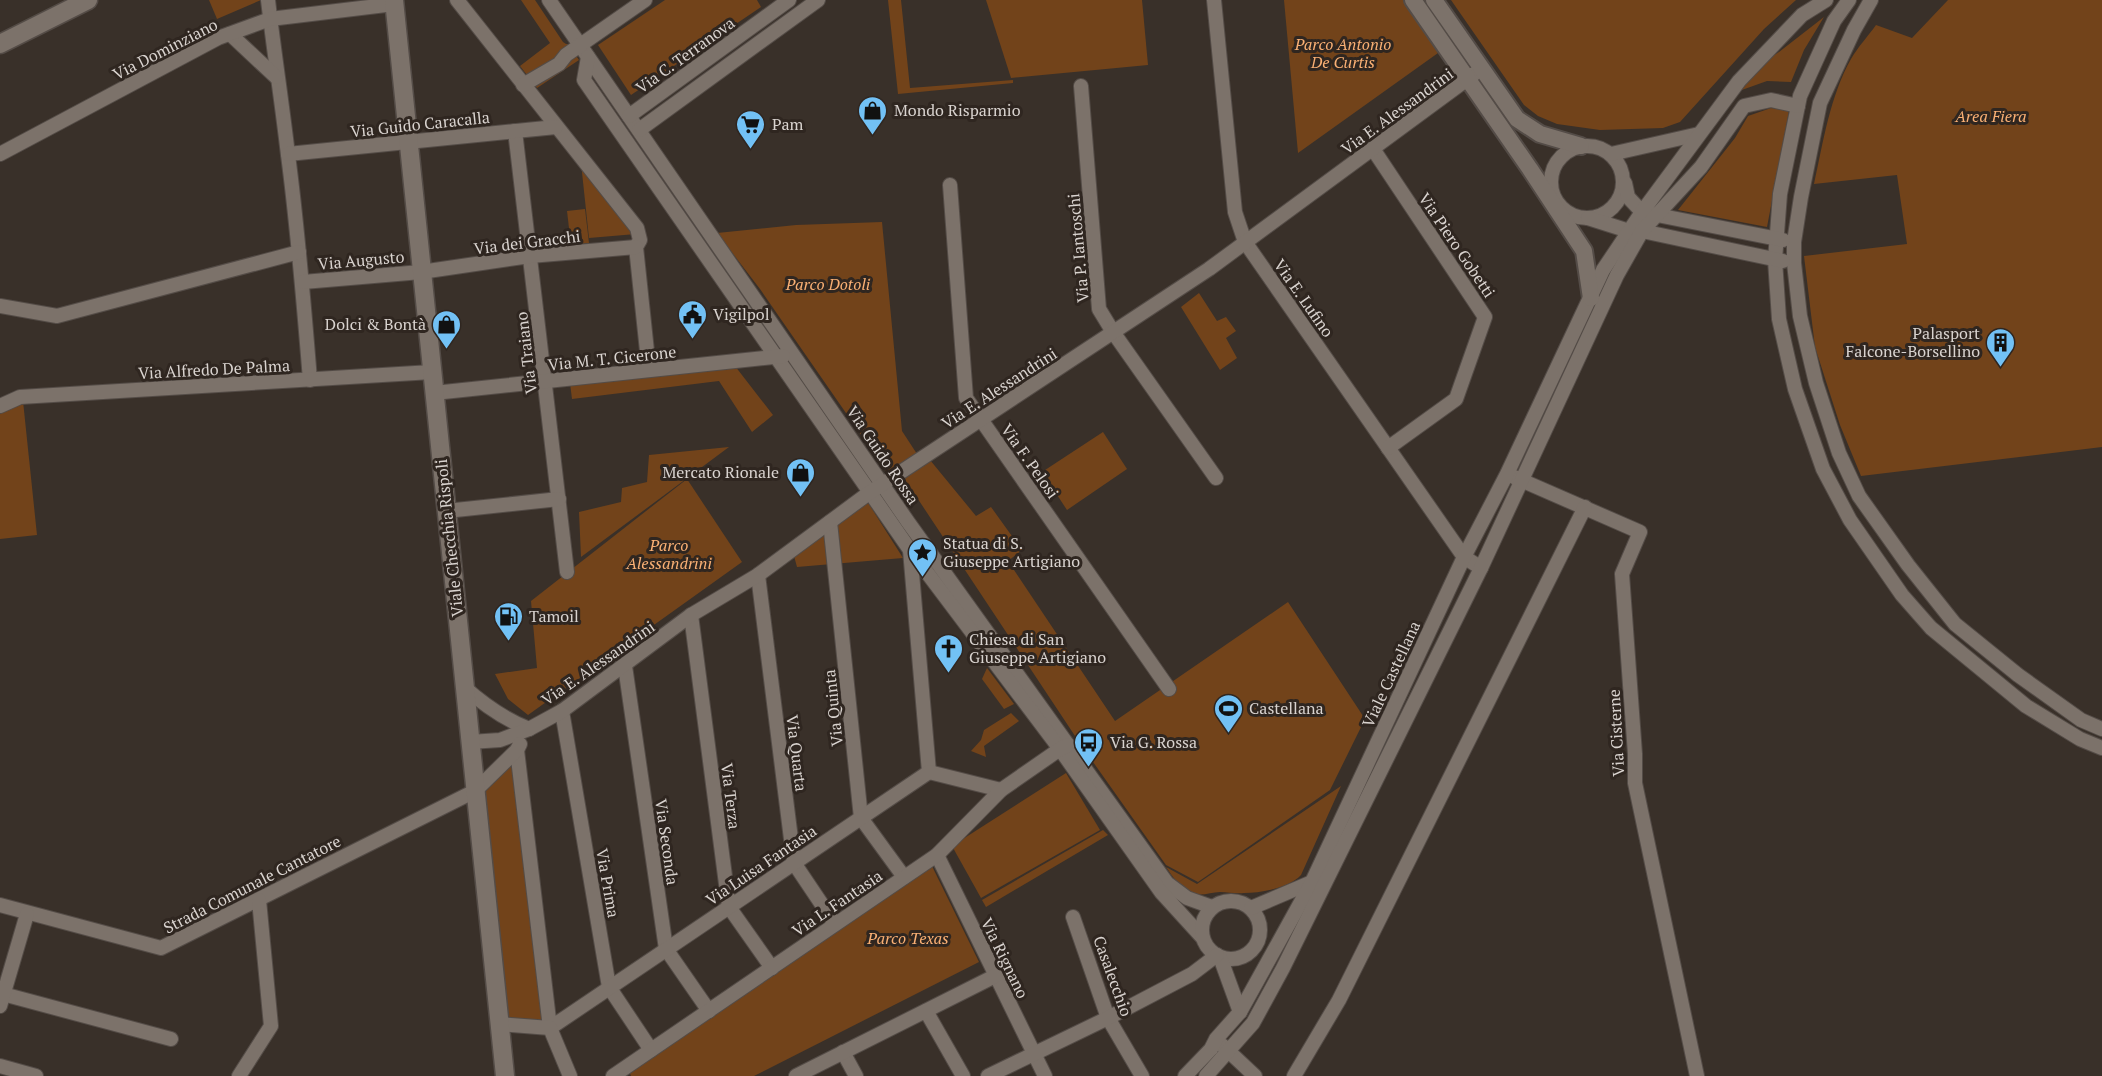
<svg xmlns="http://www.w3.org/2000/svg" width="2102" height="1076" viewBox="0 0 2102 1076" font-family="'PT Serif',serif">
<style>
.green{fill:#72431a}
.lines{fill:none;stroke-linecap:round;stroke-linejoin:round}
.minor-casing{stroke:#544c47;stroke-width:16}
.tertiary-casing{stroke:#544c47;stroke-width:20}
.secondary-casing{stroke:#544c47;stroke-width:21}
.minor{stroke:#7c726a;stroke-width:14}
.tertiary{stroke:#7c726a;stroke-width:16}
.secondary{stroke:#7c726a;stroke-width:18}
.labels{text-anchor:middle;stroke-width:6;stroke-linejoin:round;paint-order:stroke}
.park-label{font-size:16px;font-style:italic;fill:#fab074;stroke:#2f2620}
.street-label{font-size:16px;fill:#d9d3cf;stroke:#2f2620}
.poi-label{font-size:16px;fill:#d9d3cf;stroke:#2f2620;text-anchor:start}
</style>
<rect width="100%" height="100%" fill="#393029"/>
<g class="green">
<polygon points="209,0 261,0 217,19"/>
<polygon points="521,0 535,0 563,42 566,44 568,44 579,60 537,88 520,66 550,43"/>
<polygon points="665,0 757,0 761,7 631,95 598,45"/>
<polygon points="888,0 901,0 910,88 1013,80 1013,83 898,94"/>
<polygon points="986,0 1142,0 1148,65 1011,78"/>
<polygon points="1284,0 1403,0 1438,53 1298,153"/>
<polygon points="1451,0 1796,0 1764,29 1680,122 1663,128 1600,130 1557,124 1538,116 1524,105"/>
<path d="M1948,0h154v447l-241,29 -21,-51 -25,-78 -11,-91 103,-12 -10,-69 -83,9c9,-41 16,-88 37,-125 7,-12 17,-23 25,-34l36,13z"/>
<polygon points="1824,17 1804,50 1791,82 1767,81 1739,91 1757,66 1779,52"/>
<polygon points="1771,108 1789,111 1767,227 1678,210 1735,138 1748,116"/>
<polygon points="581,163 636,234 589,238"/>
<polygon points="585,209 589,243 571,245 567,211"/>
<polygon points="882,222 902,431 917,454 889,475 760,289 717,233 796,225"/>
<polygon points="1199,293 1217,321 1226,317 1236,331 1226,338 1237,358 1220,370 1181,307"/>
<polygon points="735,366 773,415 752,432 719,381 572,399 570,383"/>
<polygon points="23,401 37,535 0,539 0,412"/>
<polygon points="1103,432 1127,469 1067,510 1042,472"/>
<polygon points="729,447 581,557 579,512 621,502 622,488 647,482 649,455"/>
<polygon points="930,460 976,516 991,507 1022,550 1008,561 1115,721 1288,602 1365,719 1330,790 1198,882 1166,865 1081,745 900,472"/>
<polygon points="687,479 742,562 528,715 508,699 495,674 537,668 531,601"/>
<polygon points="867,501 903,558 797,567 794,556"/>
<polygon points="987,668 1014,704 1004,709 982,679"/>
<polygon points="1011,713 1019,721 984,746 986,757 971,751 981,740 984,730"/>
<polygon points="513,762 545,1024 502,1021 479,793"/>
<polygon points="1066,773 1100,830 981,898 952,846"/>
<path d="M1341,786l-40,89c-12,13 -40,18 -57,18 -8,1 -16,-1 -24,-1 -9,0 -19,5 -28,1 -12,-4 -19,-16 -26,-26l31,17z"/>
<polygon points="1103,830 1108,835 986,907 982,900"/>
<polygon points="929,860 979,962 754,1076 631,1076 627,1067"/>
</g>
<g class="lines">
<defs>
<g id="minor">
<path d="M268,0c6,52 14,103 20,155 10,75 16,150 22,225"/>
<polyline points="457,0 637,228 640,240 636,247 649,370"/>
<polyline points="549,0 908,522 1167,883 1187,898 1212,907"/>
<polyline points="1214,0 1235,212 1245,242 1464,557 1481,568"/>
<polyline points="1849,0 1834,21 1800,96 1780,194 1775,260 1779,319 1795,389 1823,469 1850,520 1902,595 1931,628 2026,706 2080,739 2102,748"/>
<polyline points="1871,0 1854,30 1820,103 1801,197 1794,242 1794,263 1800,316 1816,383 1839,453 1859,496 1908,565 1955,624 2018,675 2081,720 2102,729"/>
<polyline points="230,34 276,77"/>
<polyline points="588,57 584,80 910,550 1060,749 1161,892 1202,937"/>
<polyline points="523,85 559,64 566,55 645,0"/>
<polyline points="1081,86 1099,309 1113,332 1216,478"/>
<polyline points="629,116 789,0"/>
<polyline points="639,130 818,0"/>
<polyline points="515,131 567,572"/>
<circle cx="1587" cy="182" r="36"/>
<polyline points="1373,149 1485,317 1456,399 1388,448"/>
<polyline points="0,154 218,38 270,19 394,4"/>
<polyline points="288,154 556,127"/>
<polyline points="1611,154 1699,134"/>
<polyline points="1625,183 1628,197 1642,212 1783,240"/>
<polyline points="950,185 966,398 1169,689"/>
<polyline points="1588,218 1629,231 1642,231 1783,261"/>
<polyline points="303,282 421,272 530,256 636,247"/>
<polyline points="0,306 57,316 299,252"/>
<polyline points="434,393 783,356"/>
<polyline points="0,406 20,397 432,372"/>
<polyline points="1514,477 1640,532 1622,574 1635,754 1635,783 1697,1076"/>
<polyline points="446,511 559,499"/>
<polyline points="830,522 861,818 904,877"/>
<polyline points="910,550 929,772"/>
<polyline points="758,575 794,863 835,924"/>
<polyline points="691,615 729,907 772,968"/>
<polyline points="625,666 666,949 709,1011"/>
<path d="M464,687c20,18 40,32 65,42"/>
<polyline points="562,711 609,987 651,1050"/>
<polyline points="470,742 500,740 529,729 562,711 691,615 758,575 869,493 1209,269 1474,74"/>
<polyline points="517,750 550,1028 929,772 1001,790"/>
<polyline points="937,855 1045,1076"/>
<circle cx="1231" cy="930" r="29"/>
<polyline points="0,905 161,948 475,791 517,750 520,744"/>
<polyline points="1251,908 1312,882"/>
<polyline points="1073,917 1108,1018 1142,1076"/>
<polyline points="1220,957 1240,1012"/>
<polyline points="3,994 171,1039"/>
<polyline points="0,1006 27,914"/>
<polyline points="926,1011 963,1076"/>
<polyline points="499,1024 550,1028 570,1076"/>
<polyline points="1222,1045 1255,1076"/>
<polyline points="843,1052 856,1076"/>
<polyline points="0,1066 36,1076"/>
<polyline points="239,1076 271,1026 259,900"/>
<polyline points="613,1076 937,855 1001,790 1060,749 1068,745"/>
<polyline points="796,1076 995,976"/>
<polyline points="988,1076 1108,1018 1192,974 1217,955"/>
<polyline points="1185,1076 1211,1049 1216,1039 1240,1012 1312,882 1464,557 1507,474 1603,270 1642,212 1739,81 1802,15 1826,0"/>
<polyline points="1206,1076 1253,1023 1283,968 1481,568 1617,275 1642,231 1701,167 1744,106 1771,100 1798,106"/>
<polyline points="1294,1076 1339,1000 1585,507"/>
</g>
<g id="tertiary">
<polyline points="1413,0 1530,169 1584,251 1591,298"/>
<polyline points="1434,0 1517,119 1540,134 1581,146"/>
</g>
<g id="secondary">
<polyline points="394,0 505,1076"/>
<polyline points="0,44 88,0"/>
</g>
</defs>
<use href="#minor" class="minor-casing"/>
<use href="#tertiary" class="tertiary-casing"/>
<use href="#secondary" class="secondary-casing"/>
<use href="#minor" class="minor"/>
<use href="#tertiary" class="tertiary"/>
<use href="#secondary" class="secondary"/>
</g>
<defs>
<symbol id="shop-pin" viewBox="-11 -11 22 30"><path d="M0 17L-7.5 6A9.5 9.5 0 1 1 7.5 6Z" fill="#72c1f5" stroke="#2f2620"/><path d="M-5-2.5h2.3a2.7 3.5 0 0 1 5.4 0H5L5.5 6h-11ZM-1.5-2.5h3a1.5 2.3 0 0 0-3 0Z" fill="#111"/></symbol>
<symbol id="supermarket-pin" viewBox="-11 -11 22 30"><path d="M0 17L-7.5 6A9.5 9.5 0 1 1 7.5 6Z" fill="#72c1f5" stroke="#2f2620"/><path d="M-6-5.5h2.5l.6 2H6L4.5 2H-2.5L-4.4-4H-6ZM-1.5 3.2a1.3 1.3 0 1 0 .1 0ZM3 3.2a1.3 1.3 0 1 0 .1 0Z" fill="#111"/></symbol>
<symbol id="civic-pin" viewBox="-11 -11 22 30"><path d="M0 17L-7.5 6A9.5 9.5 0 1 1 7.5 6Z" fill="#72c1f5" stroke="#2f2620"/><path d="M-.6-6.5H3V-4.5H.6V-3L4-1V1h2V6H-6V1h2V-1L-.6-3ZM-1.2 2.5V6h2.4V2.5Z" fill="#111"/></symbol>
<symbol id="building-pin" viewBox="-11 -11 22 30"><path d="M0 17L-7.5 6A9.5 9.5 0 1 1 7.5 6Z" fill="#72c1f5" stroke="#2f2620"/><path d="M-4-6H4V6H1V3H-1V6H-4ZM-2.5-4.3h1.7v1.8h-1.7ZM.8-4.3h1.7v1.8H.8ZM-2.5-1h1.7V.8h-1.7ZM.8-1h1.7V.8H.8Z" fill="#111"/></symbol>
<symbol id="sight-pin" viewBox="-11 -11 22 30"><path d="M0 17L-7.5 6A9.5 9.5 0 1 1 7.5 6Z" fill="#72c1f5" stroke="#2f2620"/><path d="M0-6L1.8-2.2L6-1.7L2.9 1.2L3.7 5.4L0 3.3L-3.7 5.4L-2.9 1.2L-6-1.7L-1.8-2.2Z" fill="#111"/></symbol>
<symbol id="fuel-pin" viewBox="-11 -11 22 30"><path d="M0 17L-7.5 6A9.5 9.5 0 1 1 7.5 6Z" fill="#72c1f5" stroke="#2f2620"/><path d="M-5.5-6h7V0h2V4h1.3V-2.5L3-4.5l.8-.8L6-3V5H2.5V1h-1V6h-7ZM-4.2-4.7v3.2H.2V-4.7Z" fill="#111"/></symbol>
<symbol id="church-pin" viewBox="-11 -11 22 30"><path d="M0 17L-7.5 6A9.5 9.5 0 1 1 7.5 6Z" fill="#72c1f5" stroke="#2f2620"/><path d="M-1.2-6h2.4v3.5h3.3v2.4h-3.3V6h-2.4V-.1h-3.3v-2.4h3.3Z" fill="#111"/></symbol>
<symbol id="stadium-pin" viewBox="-11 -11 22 30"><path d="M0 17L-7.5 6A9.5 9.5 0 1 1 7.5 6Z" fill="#72c1f5" stroke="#2f2620"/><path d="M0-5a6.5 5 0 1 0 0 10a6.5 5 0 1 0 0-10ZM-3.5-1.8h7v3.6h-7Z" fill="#111"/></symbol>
<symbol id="bus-pin" viewBox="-11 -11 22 30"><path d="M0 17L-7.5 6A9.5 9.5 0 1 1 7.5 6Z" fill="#72c1f5" stroke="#2f2620"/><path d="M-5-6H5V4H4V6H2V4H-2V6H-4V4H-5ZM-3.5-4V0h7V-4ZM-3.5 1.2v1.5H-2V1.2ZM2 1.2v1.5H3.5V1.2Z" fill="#111"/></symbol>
</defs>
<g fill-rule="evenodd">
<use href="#shop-pin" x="856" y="94" width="33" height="45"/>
<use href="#supermarket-pin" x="734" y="108" width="33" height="45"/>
<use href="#civic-pin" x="676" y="298" width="33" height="45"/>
<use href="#shop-pin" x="430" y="308" width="33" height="45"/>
<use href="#building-pin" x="1984" y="326" width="33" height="45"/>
<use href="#shop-pin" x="784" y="456" width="33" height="45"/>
<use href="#sight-pin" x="906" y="536" width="33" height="45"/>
<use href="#fuel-pin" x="492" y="600" width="33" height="45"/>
<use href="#church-pin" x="932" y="632" width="33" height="45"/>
<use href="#stadium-pin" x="1212" y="692" width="33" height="45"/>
<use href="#bus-pin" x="1072" y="726" width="33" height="45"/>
</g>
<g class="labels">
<g class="park-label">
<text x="1343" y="50">Parco Antonio<tspan x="1343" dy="18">De Curtis</tspan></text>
<text x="1991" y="122">Area Fiera</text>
<text x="828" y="290">Parco Dotoli</text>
<text x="669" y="551">Parco<tspan x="669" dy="18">Alessandrini</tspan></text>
<text x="908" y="944">Parco Texas</text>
</g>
<g class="street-label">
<text transform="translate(165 49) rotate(-27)" y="6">Via Dominziano</text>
<text transform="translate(685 55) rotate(-36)" y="6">Via C. Terranova</text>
<text transform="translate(1397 111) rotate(-36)" y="6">Via E. Alessandrini</text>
<text transform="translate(420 124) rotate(-6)" y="6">Via Guido Caracalla</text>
<text transform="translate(527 242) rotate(-7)" y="6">Via dei Gracchi</text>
<text transform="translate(1457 245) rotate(56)" y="6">Via Piero Gobetti</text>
<text transform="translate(1078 248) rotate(-95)" y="6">Via P. Iantoschi</text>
<text transform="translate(361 260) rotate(-5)" y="6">Via Augusto</text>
<text transform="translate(1304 298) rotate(55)" y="6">Via E. Lufino</text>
<text transform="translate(526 353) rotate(-97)" y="6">Via Traiano</text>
<text transform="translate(612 358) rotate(-6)" y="6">Via M. T. Cicerone</text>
<text transform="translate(214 369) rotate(-3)" y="6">Via Alfredo De Palma</text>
<text transform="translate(999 388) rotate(-33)" y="6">Via E. Alessandrini</text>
<text transform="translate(883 455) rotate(56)" y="6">Via Guido Rossa</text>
<text transform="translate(1030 461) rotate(55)" y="6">Via F. Pelosi</text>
<text transform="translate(449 538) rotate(-96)" y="6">Viale Checchia Rispoli</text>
<text transform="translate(598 663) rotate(-35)" y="6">Via E. Alessandrini</text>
<text transform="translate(1391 674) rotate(-65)" y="6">Viale Castellana</text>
<text transform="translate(833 708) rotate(-96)" y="6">Via Quinta</text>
<text transform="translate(1616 733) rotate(-93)" y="6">Via Cisterne</text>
<text transform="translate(797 753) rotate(83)" y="6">Via Quarta</text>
<text transform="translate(731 796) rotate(83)" y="6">Via Terza</text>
<text transform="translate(667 842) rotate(82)" y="6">Via Seconda</text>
<text transform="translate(761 865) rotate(-34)" y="6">Via Luisa Fantasia</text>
<text transform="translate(608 883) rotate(80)" y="6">Via Prima</text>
<text transform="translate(252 884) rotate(-27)" y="6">Strada Comunale Cantatore</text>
<text transform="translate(837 903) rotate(-34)" y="6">Via L. Fantasia</text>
<text transform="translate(1005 958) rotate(64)" y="6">Via Rignano</text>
<text transform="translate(1113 976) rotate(70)" y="6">Casalecchio</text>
</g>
<g class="poi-label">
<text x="894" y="116">Mondo Risparmio</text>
<text x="772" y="130">Pam</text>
<text x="713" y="320">Vigilpol</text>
<text x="426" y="330" text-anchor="end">Dolci &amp; Bontà</text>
<text x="1980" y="339" text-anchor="end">Palasport<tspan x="1980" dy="18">Falcone-Borsellino</tspan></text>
<text x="779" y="478" text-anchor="end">Mercato Rionale</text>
<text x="943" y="549">Statua di S.<tspan x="943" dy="18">Giuseppe Artigiano</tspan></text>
<text x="529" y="622">Tamoil</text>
<text x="969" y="645">Chiesa di San<tspan x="969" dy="18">Giuseppe Artigiano</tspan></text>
<text x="1249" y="714">Castellana</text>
<text x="1110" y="748">Via G. Rossa</text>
</g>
</g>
</svg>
